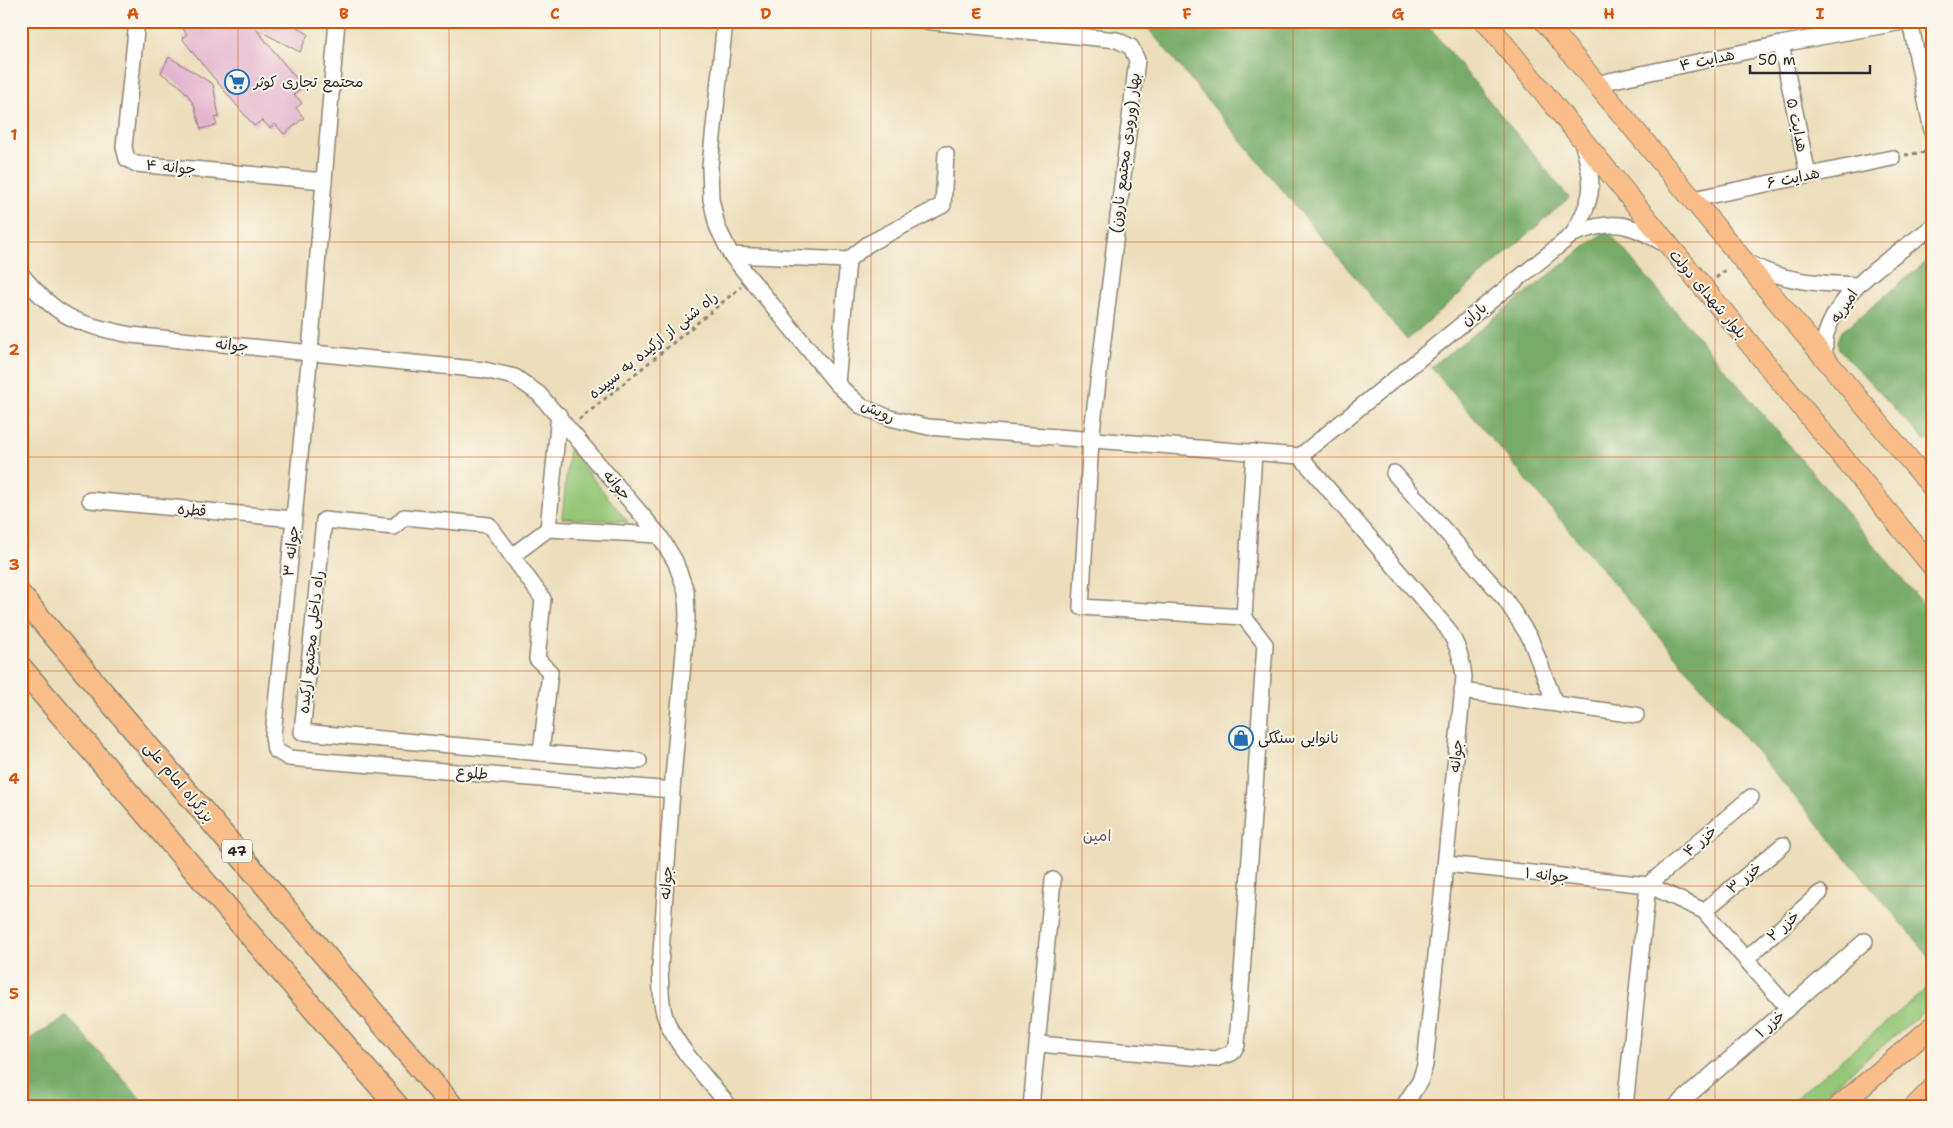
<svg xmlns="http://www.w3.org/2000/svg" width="1953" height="1128" viewBox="0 0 1953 1128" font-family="'Shantell Sans','Playpen Sans Arabic',sans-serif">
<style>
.green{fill:#94c777;stroke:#607951}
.forest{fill:#77ac68;stroke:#516c4a}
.building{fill:#e3b4ce}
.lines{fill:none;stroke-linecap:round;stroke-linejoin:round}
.minor-casing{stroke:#8c8472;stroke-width:18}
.major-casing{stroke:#8c8472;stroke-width:22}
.highway-casing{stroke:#8c8472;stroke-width:25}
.path{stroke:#8c8472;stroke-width:3;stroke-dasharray:4 4;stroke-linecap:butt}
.minor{stroke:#fff;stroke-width:15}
.major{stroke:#f8bd89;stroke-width:20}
.highway{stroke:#f8bd89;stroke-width:22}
.grid{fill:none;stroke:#d5540f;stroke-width:1;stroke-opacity:0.55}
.labels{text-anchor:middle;stroke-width:4;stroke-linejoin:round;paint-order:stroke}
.shield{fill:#fbf7ec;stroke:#696865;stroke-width:1}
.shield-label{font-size:14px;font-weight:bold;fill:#2b2b2b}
.street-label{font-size:15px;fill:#2b2b2b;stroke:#fbf7ec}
.poi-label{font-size:15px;fill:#2b2b2b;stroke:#fbf7ec;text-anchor:start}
.neighbourhood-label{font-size:16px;fill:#6b5b64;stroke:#fbf7ec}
.neatline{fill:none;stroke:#d5540f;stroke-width:2}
.grid-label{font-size:16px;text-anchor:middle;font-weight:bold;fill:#d5540f}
</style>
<rect width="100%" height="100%" fill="#fbf7ec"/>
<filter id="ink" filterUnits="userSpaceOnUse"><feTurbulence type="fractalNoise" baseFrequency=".02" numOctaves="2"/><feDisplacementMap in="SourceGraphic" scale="10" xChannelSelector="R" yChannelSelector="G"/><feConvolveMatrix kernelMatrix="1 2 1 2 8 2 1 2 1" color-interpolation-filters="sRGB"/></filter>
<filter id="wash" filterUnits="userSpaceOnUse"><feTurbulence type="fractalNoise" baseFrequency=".0096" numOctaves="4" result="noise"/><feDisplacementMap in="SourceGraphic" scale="20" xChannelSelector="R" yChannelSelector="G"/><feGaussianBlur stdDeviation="1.12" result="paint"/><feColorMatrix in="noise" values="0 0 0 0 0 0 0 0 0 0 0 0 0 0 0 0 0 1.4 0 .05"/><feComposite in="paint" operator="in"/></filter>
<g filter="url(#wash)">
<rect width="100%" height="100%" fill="#ecdeba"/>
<g class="green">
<polygon points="569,449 628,522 562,518"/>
<polygon points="1930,986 1932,1005 1808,1107 1785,1107"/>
</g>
<g class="forest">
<polygon points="1142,21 1424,21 1569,198 1407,340"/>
<polygon points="1607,230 1932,614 1932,959 1431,367"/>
<polygon points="1932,257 1932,437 1926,442 1839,349 1837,341 1840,333"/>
<polygon points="67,1016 148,1107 21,1107 21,1044"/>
</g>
<g id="blocks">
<g class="building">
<polygon points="176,21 288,21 308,34 300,52 256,29 303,87 294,94 302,103 296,108 304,118 284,134 275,124 270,128 262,120 254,126 198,59 182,38 187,34"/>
<polygon points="169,57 213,84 219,117 214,118 217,125 201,129 194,105 187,94 180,86 161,73"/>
</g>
</g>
</g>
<g filter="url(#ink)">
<use href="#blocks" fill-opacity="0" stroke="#8c8472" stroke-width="1"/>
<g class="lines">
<defs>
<g id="minor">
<polyline points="137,21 124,147 127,159 136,164 324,181"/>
<polyline points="337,21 310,352 273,736 275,750 289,758 672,790"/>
<polyline points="725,21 710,166 711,199 717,226 731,255 837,384 861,406 890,418 928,427 1300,456"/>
<polyline points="923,21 1117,40 1131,47 1137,60 1091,440 1081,607 1244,617"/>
<polyline points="1910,21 1932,131"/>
<polyline points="1781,44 1808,175"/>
<polyline points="1595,84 1781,44 1908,21"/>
<polyline points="1693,199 1892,158"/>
<path d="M1573,234c41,-15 53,-12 90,9"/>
<polyline points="731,255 848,260 868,244 943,205 946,154"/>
<path d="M1749,263c34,19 71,21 109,22"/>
<path d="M21,274c36,44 56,50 110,61l353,35 31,7 24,17 120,141 16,26 11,30 1,26 -15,173 -12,178c1,17 0,38 7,54 11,27 44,61 63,85"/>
<path d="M1825,357c0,-7 -1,-16 1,-23 15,-48 69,-78 106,-107"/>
<polyline points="837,384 848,260"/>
<polyline points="559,415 548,529 659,535"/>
<path d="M1300,456l147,172c10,16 15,29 17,49l-39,388 -5,16 -17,26"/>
<path d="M1300,456l273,-222c21,-37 22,-49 10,-89"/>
<polyline points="1394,473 1505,599 1530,638 1555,703"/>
<polyline points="90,500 294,519"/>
<polyline points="512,556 543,599 537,659 550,672 541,753 302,732 324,520 394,527 404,517 489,525 512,556 548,529"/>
<polyline points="1462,691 1636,715"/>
<polyline points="541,753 639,761"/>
<polyline points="1446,864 1648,885 1704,911 1788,1008"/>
<polyline points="1648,885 1751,797"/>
<polyline points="1704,911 1783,845"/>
<polyline points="1746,959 1820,893"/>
<polyline points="1038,1044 1215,1059 1232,1053 1237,1045 1265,644 1244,617 1254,452"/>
<polyline points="1031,1107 1053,880"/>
<polyline points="1625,1107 1648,885"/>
<polyline points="1675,1107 1865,941"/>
</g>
<g id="major">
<polyline points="1485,21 1932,566"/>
<polyline points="1544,21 1932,487"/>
<polyline points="1838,1107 1932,1027"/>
<polyline points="1914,1107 1932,1089"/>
</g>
<g id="highway">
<polyline points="21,596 453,1107"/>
<polyline points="21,668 398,1107"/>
</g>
</defs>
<use href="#minor" class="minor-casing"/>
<use href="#major" class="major-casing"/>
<use href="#highway" class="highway-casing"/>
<g class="path">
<polyline points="1905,155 1932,151"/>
<polyline points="1716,278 1728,268"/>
<polyline points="579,420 741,287"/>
</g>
<use href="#minor" class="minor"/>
<use href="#major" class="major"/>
<use href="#highway" class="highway"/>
</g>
</g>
<path class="grid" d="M238,21v1086M449,21v1086M660,21v1086M871,21v1086M1082,21v1086M1293,21v1086M1504,21v1086M1715,21v1086M21,242h1911M21,457h1911M21,671h1911M21,886h1911"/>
<defs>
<symbol id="supermarket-ring" viewBox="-11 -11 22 22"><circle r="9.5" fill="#fbf7ec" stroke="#1f6fb2" stroke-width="1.5"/><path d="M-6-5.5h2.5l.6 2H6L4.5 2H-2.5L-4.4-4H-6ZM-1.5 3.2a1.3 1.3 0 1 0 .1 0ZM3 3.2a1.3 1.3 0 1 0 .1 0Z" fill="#1f6fb2"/></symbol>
<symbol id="shop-ring" viewBox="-11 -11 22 22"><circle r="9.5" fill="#fbf7ec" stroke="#1f6fb2" stroke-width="1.5"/><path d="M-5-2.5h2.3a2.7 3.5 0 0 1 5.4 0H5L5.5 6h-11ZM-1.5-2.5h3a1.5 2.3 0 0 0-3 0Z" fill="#1f6fb2"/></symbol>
</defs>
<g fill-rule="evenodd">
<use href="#supermarket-ring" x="223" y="68" width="28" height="28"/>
<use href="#shop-ring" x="1227" y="724" width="28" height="28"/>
</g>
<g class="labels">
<rect class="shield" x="222" y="839.5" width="30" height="23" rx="4"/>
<g class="shield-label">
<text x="237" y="856">47</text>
</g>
<g class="street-label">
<text transform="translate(1707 60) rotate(-12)" y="5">هدایت ۴</text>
<text transform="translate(1797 125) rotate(78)" y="5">هدایت ۵</text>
<text transform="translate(1125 153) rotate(-83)" y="5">بهار (ورودی مجتمع نارون)</text>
<text transform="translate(171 167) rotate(5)" y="5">جوانه ۴</text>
<text transform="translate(1793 178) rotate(-12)" y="5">هدایت ۶</text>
<text transform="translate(1708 294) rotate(50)" y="5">بلوار شهدای دولت</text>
<text transform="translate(1844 306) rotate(-56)" y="5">امیریه</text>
<text transform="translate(1474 314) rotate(-39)" y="5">باران</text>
<text transform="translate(232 345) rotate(5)" y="5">جوانه</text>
<text transform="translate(653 345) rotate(-39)" y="5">راه شنی از ارکیده به سپیده</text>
<text transform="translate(878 411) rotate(24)" y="5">رویش</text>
<text transform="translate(617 485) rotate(50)" y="5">جوانه</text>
<text transform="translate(192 510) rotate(5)" y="5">قطره</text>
<text transform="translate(291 551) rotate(-84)" y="5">جوانه ۳</text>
<text transform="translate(311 642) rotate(-84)" y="5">راه داخلی مجتمع ارکیده</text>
<text transform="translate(1456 756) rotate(-85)" y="5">جوانه</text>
<text transform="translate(472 773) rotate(5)" y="5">طلوع</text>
<text transform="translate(179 782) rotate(50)" y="5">بزرگراه امام علی</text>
<text transform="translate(1700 841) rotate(-41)" y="5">خزر ۴</text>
<text transform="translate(1547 875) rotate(6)" y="5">جوانه ۱</text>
<text transform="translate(1744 878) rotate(-40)" y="5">خزر ۳</text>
<text transform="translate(666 883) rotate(-86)" y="5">جوانه</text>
<text transform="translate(1783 926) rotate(-42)" y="5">خزر ۲</text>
<text transform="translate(1770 1024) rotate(-41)" y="5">خزر ۱</text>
</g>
<g class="poi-label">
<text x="254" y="87">محتمع تجاری کوثر</text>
<text x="1258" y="743">نانوایی سنگکی</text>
</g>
<g class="neighbourhood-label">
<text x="1097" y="841">امین</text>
</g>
</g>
<rect width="1953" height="1128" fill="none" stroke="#fbf7ec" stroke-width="55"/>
<path d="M1750 65v8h120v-8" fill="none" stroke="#2b2b2b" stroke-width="2.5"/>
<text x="1758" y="65" font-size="15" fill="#2b2b2b" stroke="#fbf7ec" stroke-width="4" paint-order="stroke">50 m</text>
<rect x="28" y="28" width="1898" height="1072" class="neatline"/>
<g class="grid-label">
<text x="133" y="19">A</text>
<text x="344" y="19">B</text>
<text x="555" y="19">C</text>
<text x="766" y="19">D</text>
<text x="976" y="19">E</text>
<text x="1187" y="19">F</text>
<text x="1398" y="19">G</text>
<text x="1609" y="19">H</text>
<text x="1820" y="19">I</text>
<text x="14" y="140">1</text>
<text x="14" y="355">2</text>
<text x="14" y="570">3</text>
<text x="14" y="784">4</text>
<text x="14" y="999">5</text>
</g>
</svg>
